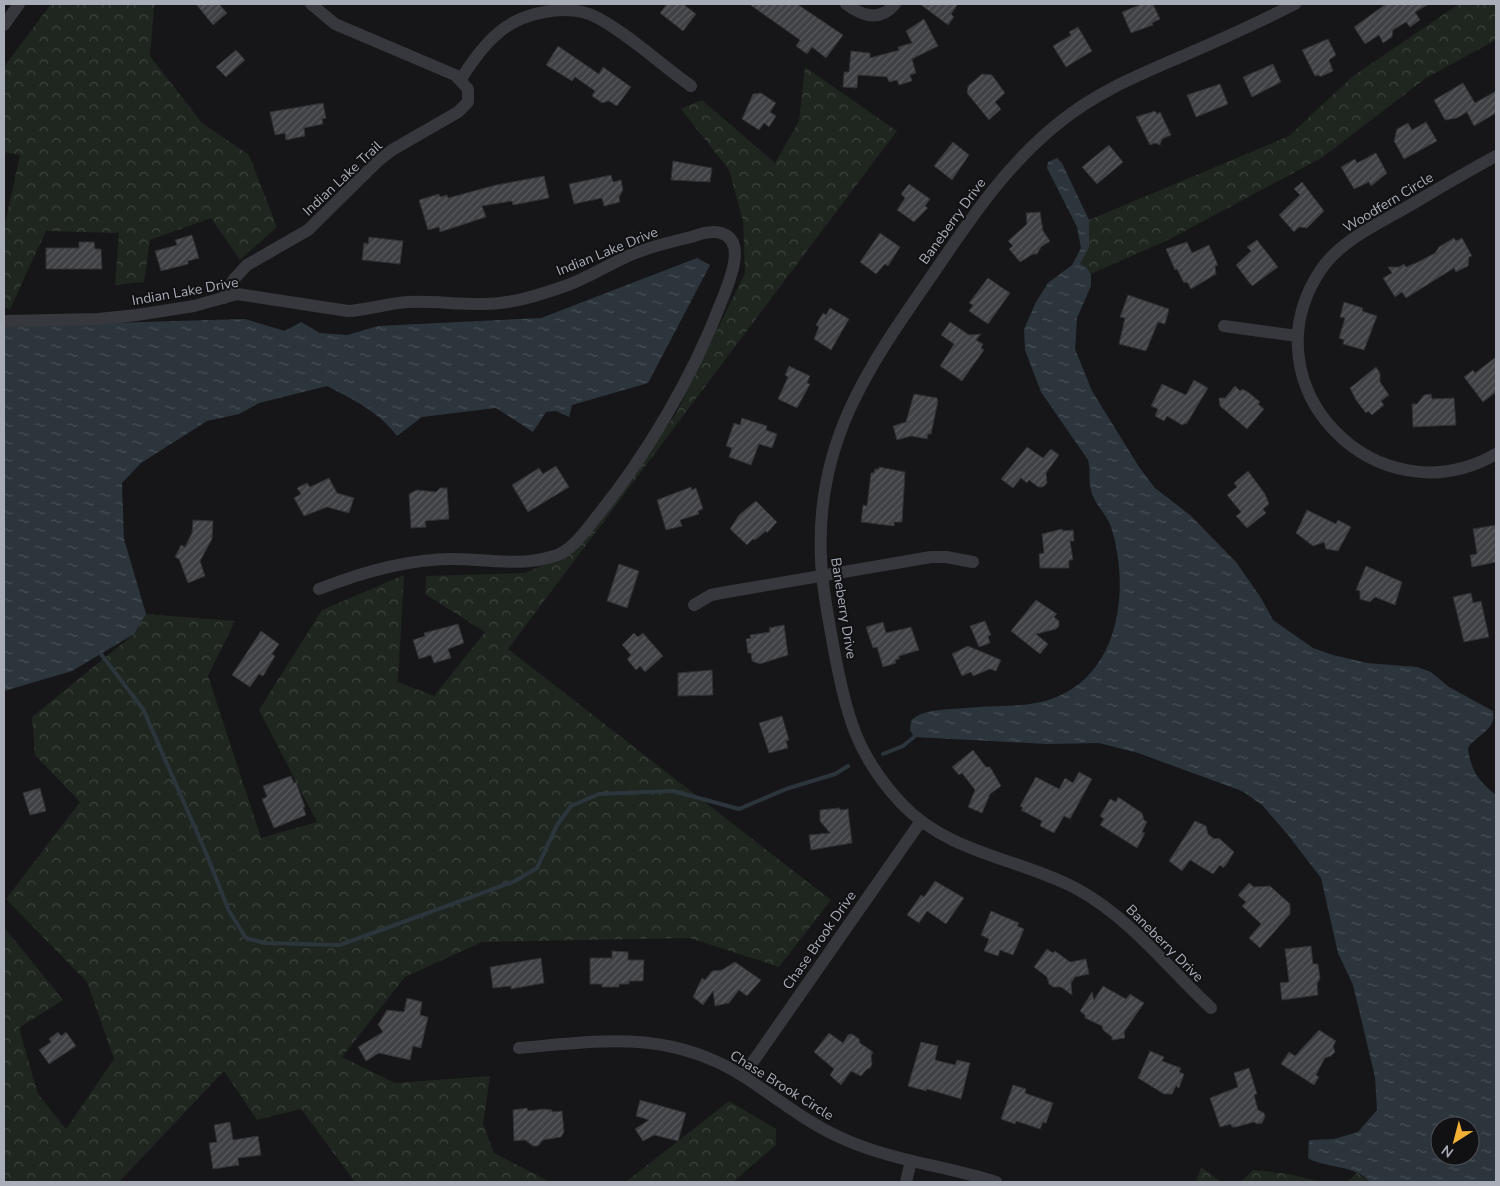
<svg xmlns="http://www.w3.org/2000/svg" width="1500" height="1186" viewBox="0 0 1500 1186" font-family="'Nunito Sans',sans-serif">
<style>
.forest{fill:url(#forest-crowns)}
.water{fill:url(#water-ripples);fill-rule:evenodd}
.lines{fill:none;stroke-linecap:round;stroke-linejoin:round}
.stream{stroke:#2c353c;stroke-width:4}
.building{fill:url(#building-hatch);stroke:#303034}
.street{stroke:#37383d;stroke-width:12}
.labels{text-anchor:middle;stroke-width:4;stroke-linejoin:round;paint-order:stroke}
.street-label{font-size:14px;fill:#a8adb8;stroke:#111113}
</style>
<defs>
<pattern id="forest-crowns" width="20" height="18" patternUnits="userSpaceOnUse" patternTransform="scale(1.25)"><rect width="20" height="18" fill="#1e261f"/><path d="M2 6a3 3 0 1 1 6 0M12 15a3 3 0 1 1 6 0" fill="none" stroke="#3c433d"/></pattern>
<pattern id="water-ripples" width="26" height="14" patternUnits="userSpaceOnUse" patternTransform="scale(1.25)"><rect width="26" height="14" fill="#2c353c"/><path d="M2 4q2-2 4 0t4 0M15 11q2-2 4 0t4 0" fill="none" stroke="#485056"/></pattern>
<pattern id="building-hatch" width="6" height="6" patternUnits="userSpaceOnUse" patternTransform="scale(1.25)"><rect width="6" height="6" fill="#404145"/><path d="M-1 1l2-2M0 6l6-6M5 7l2-2" fill="none" stroke="#595a5e"/></pattern>
</defs>
<rect width="100%" height="100%" fill="#161618"/>
<g class="forest">
<polygon points="51,4 156,4 154,7 150,56 202,123 249,155 277,227 240,260 211,218 150,240 144,282 115,285 119,233 46,231 10,309 4,308 4,228 20,155 4,152 4,67"/>
<polygon points="1459,4 1496,4 1496,40 1426,78 1323,157 1170,239 1091,274 1087,268 1080,264 1089,248 1089,220 1289,136 1353,76"/>
<polygon points="805,67 897,131 508,649 831,900 779,967 690,938 482,942 405,977 342,1057 395,1083 490,1076 483,1124 494,1153 550,1182 355,1182 301,1109 257,1120 224,1071 119,1182 4,1182 4,927 63,1000 19,1028 38,1094 66,1129 114,1059 87,982 6,899 80,802 35,755 32,717 134,634 146,614 235,621 208,676 261,838 317,822 259,710 322,610 404,575 398,682 434,696 485,632 425,594 426,576 524,573 570,554 630,479 677,412 745,273 743,221 729,170 681,109 702,100 775,163 799,121"/>
<polygon points="729,1101 776,1129 776,1145 733,1182 607,1182 627,1181"/>
<polygon points="1201,1167 1221,1182 1196,1182"/>
<polygon points="1253,1170 1289,1174 1321,1182 1241,1182"/>
<polygon points="1357,1173 1370,1182 1347,1182"/>
</g>
<g class="water">
<path d="M1057,158l5,5 27,57v28l-9,16 7,4 4,6v12l-14,32 -2,31 17,42 47,76 16,21 35,27 46,47 25,36 12,22 40,28 20,7 34,8 50,4 14,5 18,15 44,24c4,19 -16,23 -25,37 2,21 11,34 28,47v387h-126c-16,-18 -43,-13 -62,-24l1,-18 25,-1 24,-7 19,-22 -2,-33 -22,-92 -15,-32 -17,-75 -33,-43 -26,-30 -20,-14 -104,-38 -39,-10 -52,1 -133,-7 -4,-7 1,-9c11,-13 38,-11 54,-13 31,-3 65,1 94,-12 62,-27 70,-109 53,-166 -4,-15 -18,-26 -21,-40 -3,-11 0,-20 -3,-30l-47,-68 -16,-42 -1,-21 12,-27 12,-19 24,-18 9,-17 -4,-21 -30,-59 1,-6zM1440,1126h30v30h-30z"/>
<path d="M697,258l13,7 -62,118 -76,22 -3,12 -13,-6 -10,1 -13,20 -37,-24 -74,9 -25,19c-19,-25 -43,-36 -70,-50l-68,17 -20,11 -32,7 -66,42 -19,20 2,56 22,75 -12,20 -62,37 -68,20v-365l241,-7 40,12 16,-9 19,11 27,2 31,-9 163,-8z"/>
</g>
<g class="lines">
<g class="stream">
<polyline points="101,654 143,709 206,853 229,911 246,938 265,943 340,945 515,881 537,868 557,825 571,806 599,794 673,791 739,809 786,789 835,774 848,766"/>
<polyline points="883,754 903,746 914,737"/>
</g>
</g>
<g class="building">
<polygon points="196,4 219,4 227,13 213,25"/>
<polygon points="667,4 683,4 696,14 683,31 660,13"/>
<polygon points="749,4 797,4 843,35 826,58 812,47 807,54 796,46 800,40"/>
<polygon points="920,4 958,4 951,14 954,17 948,25"/>
<polygon points="1142,4 1153,4 1160,19 1152,23 1153,25 1131,33 1122,12"/>
<polygon points="1386,4 1429,4 1415,12 1420,20 1410,27 1406,22 1393,30 1392,37 1383,43 1379,35 1365,44 1354,27"/>
<polygon points="924,19 938,46 912,59 916,73 910,75 912,81 899,85 897,80 889,82 887,77 858,75 857,88 843,87 844,72 849,72 851,51 870,53 870,58 899,50 898,47 912,43 906,31"/>
<polygon points="1078,27 1092,51 1066,67 1053,46 1071,35 1069,32"/>
<polygon points="1328,39 1336,55 1329,60 1333,71 1320,77 1319,75 1315,76 1302,50"/>
<polygon points="558,46 599,74 603,67 631,87 617,106 609,101 602,103 592,96 595,91 575,77 572,81 546,65"/>
<polygon points="236,50 245,60 226,77 216,67"/>
<polygon points="1273,64 1281,82 1252,97 1243,77"/>
<polygon points="982,74 992,75 1005,93 995,102 1001,109 989,120 967,93 968,86"/>
<polygon points="1463,83 1475,103 1496,91 1496,113 1474,126 1467,112 1457,118 1445,120 1434,100"/>
<polygon points="1220,84 1228,104 1196,117 1187,95"/>
<polygon points="761,93 776,103 770,112 776,116 769,127 764,123 759,130 742,119 753,94"/>
<polygon points="323,103 326,118 322,119 323,124 304,128 305,136 286,140 285,133 275,135 270,112"/>
<polygon points="1155,111 1157,114 1160,112 1171,135 1162,139 1160,145 1155,143 1150,145 1136,117"/>
<polygon points="1426,122 1437,141 1404,159 1394,141 1397,129 1408,123 1412,130"/>
<polygon points="953,142 969,155 952,180 934,166"/>
<polygon points="1109,145 1123,162 1097,184 1082,167"/>
<polygon points="1376,153 1387,173 1371,186 1369,182 1354,189 1341,167 1355,159 1357,163"/>
<polygon points="673,161 712,168 710,182 671,180"/>
<polygon points="611,175 613,182 621,180 623,190 619,197 620,202 604,206 602,198 574,204 569,184"/>
<polygon points="544,176 549,198 513,205 512,201 482,206 486,217 440,232 439,227 428,230 419,200 439,194 440,197 447,195 448,198 496,185"/>
<polygon points="1302,182 1324,211 1307,228 1299,227 1294,232 1279,215 1300,195 1294,189"/>
<polygon points="909,184 930,199 925,206 928,208 914,222 897,210 905,198 901,194"/>
<polygon points="1040,212 1043,231 1050,241 1041,247 1037,254 1033,254 1020,262 1009,249 1013,246 1008,241 1027,224 1026,213"/>
<polygon points="880,233 900,247 888,266 885,264 876,274 860,262"/>
<polygon points="192,235 199,258 188,261 188,264 161,271 155,251 177,245 175,240"/>
<polygon points="369,237 403,241 400,264 362,260 364,243 368,244"/>
<polygon points="1454,238 1456,241 1462,238 1472,256 1469,257 1468,266 1456,272 1454,268 1406,298 1402,292 1395,297 1383,278 1392,273 1388,267 1399,267 1404,264 1406,267 1416,263 1435,253 1439,247"/>
<polygon points="1257,240 1278,267 1252,286 1236,265 1251,251 1247,247"/>
<polygon points="79,242 94,242 95,249 101,249 102,269 46,269 46,248 79,248"/>
<polygon points="1187,242 1192,253 1209,245 1218,265 1215,266 1216,274 1191,289 1187,282 1184,283 1177,269 1175,270 1166,249"/>
<polygon points="988,278 1010,293 988,324 969,311 973,305 969,303"/>
<polygon points="1128,295 1169,309 1165,324 1158,322 1146,351 1119,344 1125,318 1120,317"/>
<polygon points="1344,302 1363,308 1362,311 1377,316 1364,350 1343,344 1344,340 1339,338 1345,318 1340,317"/>
<polygon points="830,308 849,319 831,350 814,339 819,327 816,325 823,313 826,315"/>
<polygon points="950,322 969,335 981,334 976,340 983,344 981,348 984,350 962,381 940,366 954,344 941,335"/>
<polygon points="1496,357 1496,392 1483,402 1464,377 1473,370 1475,373"/>
<polygon points="789,366 810,376 807,383 810,384 797,408 778,399 788,377 785,375"/>
<polygon points="1376,367 1380,373 1380,382 1389,395 1381,401 1384,405 1372,415 1368,411 1366,413 1356,400 1350,388"/>
<polygon points="1194,380 1208,388 1187,423 1182,425 1167,416 1164,421 1155,416 1158,409 1151,406 1162,384 1186,395"/>
<polygon points="1235,386 1240,391 1242,389 1248,392 1260,402 1258,404 1264,409 1247,429 1220,406 1219,398 1225,398"/>
<polygon points="914,394 937,398 938,401 931,434 928,434 927,439 911,436 897,440 893,426 906,422"/>
<polygon points="1431,394 1432,399 1454,398 1456,425 1413,427 1412,404 1417,404 1424,395"/>
<polygon points="742,418 767,426 766,430 777,434 772,448 759,444 751,465 729,457 732,448 726,446 734,423 740,425"/>
<polygon points="1027,447 1043,458 1051,449 1059,455 1046,473 1047,483 1043,487 1038,487 1029,480 1027,483 1021,478 1013,488 1001,479"/>
<polygon points="556,466 569,487 528,512 512,485 539,468 543,474"/>
<polygon points="879,467 905,472 902,522 894,522 894,526 861,522 863,505 867,506 871,473 874,473 875,469 879,469"/>
<polygon points="1248,471 1265,494 1269,504 1263,509 1266,513 1247,528 1236,516 1241,512 1227,495 1237,487 1234,483"/>
<polygon points="329,478 337,493 354,498 349,513 327,507 304,516 294,498 301,494 297,488 307,483 310,487"/>
<polygon points="691,487 692,490 696,488 703,509 698,511 699,514 680,520 682,526 666,530 657,500"/>
<polygon points="440,488 447,488 449,519 425,521 426,527 411,528 409,494 417,490 436,492"/>
<polygon points="756,501 777,522 767,533 766,531 755,540 753,539 747,545 730,529 739,515"/>
<polygon points="1307,510 1336,524 1338,520 1351,527 1338,551 1326,549 1324,542 1313,546 1296,533"/>
<polygon points="193,520 213,521 212,539 200,561 205,576 188,583 179,559 175,557 181,545 185,547 192,533"/>
<polygon points="1496,525 1496,562 1472,567 1470,555 1477,554 1473,529"/>
<polygon points="1062,529 1063,531 1073,530 1074,541 1070,541 1073,560 1069,560 1069,568 1040,568 1039,554 1044,553 1042,534"/>
<polygon points="619,564 639,571 627,608 607,601"/>
<polygon points="1366,566 1402,582 1395,605 1375,597 1370,602 1360,599 1360,591 1356,590"/>
<polygon points="1471,593 1473,603 1481,601 1489,637 1464,642 1453,597"/>
<polygon points="1036,600 1057,614 1054,617 1059,621 1059,626 1056,629 1036,634 1048,644 1040,654 1011,631"/>
<polygon points="985,621 991,635 988,636 990,643 979,647 970,626"/>
<polygon points="883,622 886,633 911,627 919,650 899,656 899,659 895,660 896,663 883,667 877,647 873,648 866,627"/>
<polygon points="458,624 464,643 448,649 451,658 434,663 431,655 419,659 413,640 425,636 424,633"/>
<polygon points="784,625 788,655 760,664 752,661 751,653 748,653 746,639 751,638 750,635 770,632 769,628"/>
<polygon points="261,631 279,644 272,654 275,656 263,676 259,674 250,687 232,675"/>
<polygon points="634,633 638,637 643,633 663,656 645,672 640,666 636,670 627,659 631,655 622,645"/>
<polygon points="968,646 1001,660 996,671 990,669 973,676 971,672 962,676 952,654"/>
<polygon points="712,670 713,695 678,696 678,673"/>
<polygon points="782,716 789,740 786,741 788,748 769,753 759,723"/>
<polygon points="973,750 986,767 990,767 1001,786 990,794 982,813 968,807 975,790 962,773 959,775 952,767"/>
<polygon points="1079,772 1092,779 1070,819 1064,816 1054,833 1040,826 1042,821 1021,810 1023,808 1020,806 1036,777 1059,789 1065,778 1073,783"/>
<polygon points="291,776 294,783 296,782 305,807 303,807 306,815 274,828 262,799 267,797 263,786"/>
<polygon points="40,788 46,811 30,815 23,793"/>
<polygon points="1118,797 1142,813 1144,820 1147,822 1142,832 1145,833 1137,848 1100,825 1104,819 1100,816 1110,799 1116,802"/>
<polygon points="840,808 840,810 848,809 852,843 811,850 809,835 830,833 820,821 820,810"/>
<polygon points="1195,821 1206,826 1208,834 1214,839 1219,838 1234,852 1226,865 1223,868 1220,865 1213,874 1190,860 1182,871 1169,861"/>
<polygon points="935,881 964,898 946,924 927,911 919,923 907,915 921,895 924,897"/>
<polygon points="1249,883 1254,887 1270,886 1290,904 1290,914 1260,948 1249,938 1261,924 1242,906 1246,902 1238,895"/>
<polygon points="991,911 1019,923 1017,926 1024,929 1013,955 1000,950 998,956 984,951 989,939 981,935"/>
<polygon points="1311,946 1313,964 1318,964 1320,978 1317,984 1318,995 1282,1000 1280,983 1289,982 1285,949"/>
<polygon points="1047,949 1053,953 1055,951 1070,962 1086,959 1089,974 1075,977 1071,983 1072,995 1061,987 1053,987 1049,984 1047,977 1034,967"/>
<polygon points="612,951 628,952 628,960 644,960 643,981 629,981 629,984 619,984 619,987 602,987 602,984 590,984 590,958 612,958"/>
<polygon points="541,958 544,983 511,989 511,986 493,988 490,967"/>
<polygon points="735,962 761,980 747,996 739,990 729,1003 715,1006 713,991 703,1005 693,997 702,978 705,980 712,971 722,970"/>
<polygon points="1103,986 1126,999 1130,994 1144,1003 1124,1032 1125,1038 1112,1040 1112,1037 1103,1030 1102,1026 1085,1018 1085,1015 1080,1011 1092,992 1094,1000"/>
<polygon points="407,998 422,1002 420,1015 428,1017 421,1048 413,1046 410,1060 379,1053 366,1061 358,1047 383,1032 378,1025 387,1010 404,1012"/>
<polygon points="1319,1030 1336,1041 1333,1046 1335,1052 1331,1056 1325,1058 1321,1065 1316,1075 1319,1077 1314,1085 1281,1064 1289,1052 1295,1056"/>
<polygon points="58,1032 61,1036 66,1032 76,1046 49,1064 39,1050 51,1042 49,1039"/>
<polygon points="829,1033 843,1043 848,1035 852,1034 859,1039 860,1043 873,1052 871,1056 872,1064 870,1068 867,1069 861,1076 851,1071 841,1085 834,1079 830,1075 834,1069 814,1052"/>
<polygon points="921,1042 938,1046 935,1060 955,1065 957,1060 970,1063 961,1099 927,1089 926,1091 908,1086"/>
<polygon points="1150,1051 1164,1057 1162,1061 1181,1068 1179,1072 1184,1074 1179,1088 1176,1086 1172,1094 1164,1094 1138,1078"/>
<polygon points="1249,1068 1257,1094 1254,1095 1258,1110 1264,1113 1265,1117 1262,1123 1257,1124 1254,1122 1236,1127 1232,1127 1231,1124 1220,1127 1210,1098 1238,1087 1234,1073"/>
<polygon points="1013,1085 1026,1089 1025,1093 1053,1103 1046,1123 1043,1122 1040,1129 1016,1121 1015,1124 1001,1119"/>
<polygon points="640,1100 686,1113 678,1141 654,1135 643,1141 635,1129 649,1120 636,1116"/>
<polygon points="527,1108 528,1111 544,1109 552,1110 552,1112 562,1111 564,1132 561,1137 543,1140 538,1146 533,1146 525,1140 514,1141 513,1110"/>
<polygon points="230,1122 233,1140 258,1136 261,1155 238,1158 239,1165 213,1169 209,1143 217,1142 214,1125"/>
</g>
<g class="lines">
<g class="street">
<path d="M846,4c16,12 34,18 49,0"/>
<polyline points="4,25 19,4"/>
<path d="M461,79c10,-16 21,-32 36,-45 24,-22 72,-32 101,-16 33,18 62,46 93,68"/>
<path d="M1496,156c-28,15 -55,31 -82,47 -32,19 -73,36 -94,68 -76,116 58,251 176,183"/>
<polyline points="224,298 234,279 247,265 308,230 378,161 392,150 458,112 468,102 468,89 455,75 335,24 311,4"/>
<path d="M4,321l94,-2 39,-4 57,-9 43,-12 111,17c20,-1 40,-8 60,-9 24,-1 47,2 71,2 30,1 61,-9 89,-19 21,-8 40,-20 60,-29 20,-9 42,-14 63,-19 9,-3 20,-7 30,-4 28,8 6,54 -1,72 -27,71 -74,151 -122,210 -12,15 -26,36 -44,41 -32,11 -70,3 -102,3 -45,0 -92,14 -133,30"/>
<polyline points="1224,326 1297,336"/>
<polyline points="694,605 711,595 721,593 931,557 946,557 973,562"/>
<path d="M1211,1008c-44,-41 -79,-88 -132,-118 -59,-32 -130,-36 -177,-86 -46,-49 -56,-90 -68,-154 -5,-30 -12,-60 -13,-91 -6,-121 51,-197 116,-291 36,-53 72,-106 123,-146 38,-31 81,-48 125,-67 37,-16 74,-33 110,-51"/>
<path d="M519,1048c82,-7 149,-19 224,28 34,22 65,48 103,64 48,21 100,26 150,42"/>
<polyline points="743,1076 921,821"/>
<polyline points="906,1182 911,1161"/>
</g>
</g>
<g class="labels">
<g class="street-label">
<text transform="translate(342 178) rotate(-43)" y="5">Indian Lake Trail</text>
<text transform="translate(1388 202) rotate(-31)" y="5">Woodfern Circle</text>
<text transform="translate(952 221) rotate(-54)" y="5">Baneberry Drive</text>
<text transform="translate(607 251) rotate(-22)" y="5">Indian Lake Drive</text>
<text transform="translate(185 291) rotate(-10)" y="5">Indian Lake Drive</text>
<text transform="translate(844 608) rotate(81)" y="5">Baneberry Drive</text>
<text transform="translate(819 940) rotate(-55)" y="5">Chase Brook Drive</text>
<text transform="translate(1165 943) rotate(45)" y="5">Baneberry Drive</text>
<text transform="translate(782 1085) rotate(32)" y="5">Chase Brook Circle</text>
</g>
</g>
<rect width="1500" height="1186" fill="none" stroke="#a8adb8" stroke-width="10"/>
<g transform="translate(1455 1141) rotate(216)"><circle r="24" fill="#111113" stroke="#4d4f55"/>
<path d="M0-4L9 19L0 12L-9 19Z" fill="#f2b134"/>
<text y="-8" font-size="14" font-weight="bold" text-anchor="middle" fill="#a8adb8">N</text>
</g>
</svg>
